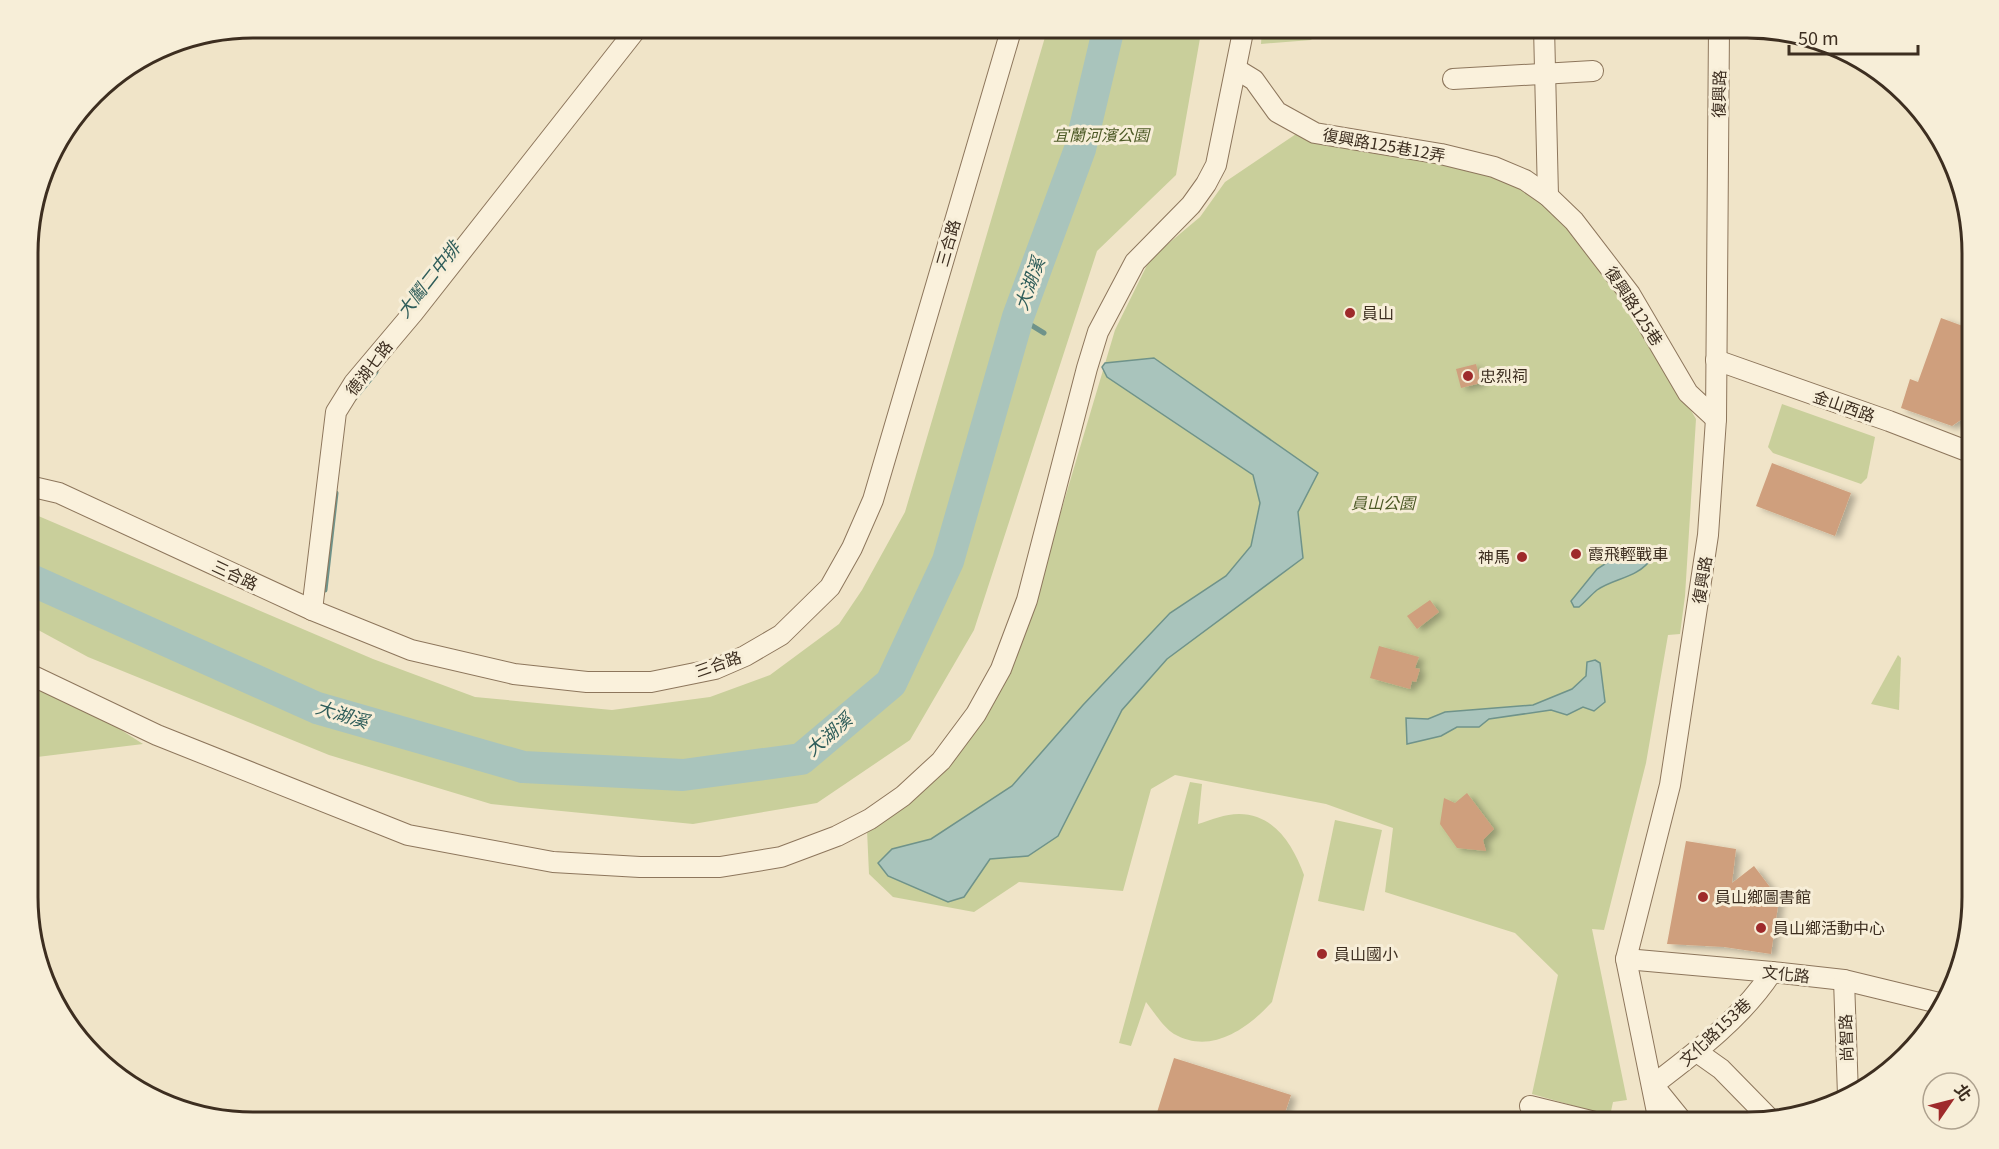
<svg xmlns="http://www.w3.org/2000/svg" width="1999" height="1149" viewBox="0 0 1999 1149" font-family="Georgia,'Noto Sans TC',serif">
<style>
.green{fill:#c9cf9b}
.water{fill:#a9c4bc;stroke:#6f938a;stroke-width:1.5}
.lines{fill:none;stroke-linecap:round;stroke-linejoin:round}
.stream{stroke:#6f938a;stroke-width:5}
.river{stroke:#a9c4bc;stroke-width:32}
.building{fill:#cf9f7d;filter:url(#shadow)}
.minor-casing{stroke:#8d765c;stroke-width:22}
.minor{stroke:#faf1dc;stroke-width:20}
.poi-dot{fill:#9e2a2b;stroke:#f7eed8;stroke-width:2}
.labels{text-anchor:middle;stroke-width:6;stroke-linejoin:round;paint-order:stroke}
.street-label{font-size:16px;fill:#3d2e20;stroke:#f7eed8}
.park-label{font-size:16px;font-style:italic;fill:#4d5a26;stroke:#f7eed8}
.poi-label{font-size:16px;fill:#3d2e20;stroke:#f7eed8;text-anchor:start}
.water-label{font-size:18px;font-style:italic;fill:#2f5d5a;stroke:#f7eed8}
.rim{fill:none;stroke:#3d2e20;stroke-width:3}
</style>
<defs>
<filter id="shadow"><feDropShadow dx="5.5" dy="3" stdDeviation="3" flood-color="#0004"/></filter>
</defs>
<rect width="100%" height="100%" fill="#f0e4c8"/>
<g class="green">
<polygon points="1048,27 1202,27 1176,175 1097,251 974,630 910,740 817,803 693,824 491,804 329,755 88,657 29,625 29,512 373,659 475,697 612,710 710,697 770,675 839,624 862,590 905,512"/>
<polygon points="1262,27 1323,27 1311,40 1261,44"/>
<polygon points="1299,132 1489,171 1546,202 1597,259 1629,306 1696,419 1685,596 1680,634 1668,635 1646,763 1604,930 1592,929 1627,1100 1613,1102 1610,1116 1532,1094 1558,975 1515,933 1385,892 1393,828 1326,804 1175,775 1151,789 1123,891 1019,882 974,912 893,897 869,874 867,830 925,790 951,763 1026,629 1115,330 1150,259 1200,217 1225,182"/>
<polygon points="1782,404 1875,437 1867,478 1861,484 1773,453 1768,447"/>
<polygon points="1898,655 1901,658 1899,710 1871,704"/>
<polygon points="29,683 96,714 143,744 29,758"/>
<path d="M1190,782l12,2 -4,40c13,-4 27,-10 41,-10 35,0 54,31 65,61l-32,127c-25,27 -61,53 -98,32 -11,-7 -20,-22 -28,-32l-15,44 -12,-3z"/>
<polygon points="1335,820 1382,830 1364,911 1318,901"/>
</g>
<g class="water">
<polygon points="1154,358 1318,473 1298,512 1303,558 1167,659 1122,710 1058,836 1028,856 990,859 964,897 948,902 888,876 878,863 892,849 931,839 1012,786 1083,705 1170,613 1226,576 1251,546 1260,503 1253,475 1107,377 1102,367 1105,363"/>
<path d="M1647,551l5,7c-15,21 -36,19 -55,32 -6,5 -12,12 -18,17h-5l-3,-6 26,-32 25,-16z"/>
<polygon points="1595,660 1600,663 1605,702 1594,711 1583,707 1567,715 1551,710 1489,719 1479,727 1457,727 1441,736 1407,744 1406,718 1428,719 1445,712 1533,705 1572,689 1586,676 1587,662"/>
</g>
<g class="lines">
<g class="stream">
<polyline points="1018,317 1044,333"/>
<polyline points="355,398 376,372"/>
<polyline points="325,590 336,493"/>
</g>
<polyline class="river" points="29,579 317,708 523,767 683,775 801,759 891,683 948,561 1018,317 1080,149 1109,27"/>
</g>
<g class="building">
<polygon points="1941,318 1971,329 1971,413 1952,426 1901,408 1910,379 1918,382"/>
<polygon points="1476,364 1481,383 1461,388 1456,369"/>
<polygon points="1772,463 1851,493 1835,536 1756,506"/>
<polygon points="1430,600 1439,612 1417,629 1407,616"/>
<polygon points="1379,646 1419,657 1415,668 1420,669 1416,682 1412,681 1410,689 1370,678"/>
<polygon points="1467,793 1494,829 1483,840 1486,851 1457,848 1440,824 1444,798 1455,803"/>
<polygon points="1686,841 1736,849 1732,883 1754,866 1779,899 1771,954 1724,947 1667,944"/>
<polygon points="1174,1058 1291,1095 1282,1122 1154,1122"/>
</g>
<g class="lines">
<defs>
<g id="minor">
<polyline points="1544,27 1548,196"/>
<polyline points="1236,69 1254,80 1277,112 1315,133 1441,154 1494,167 1525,180 1548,196 1574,221 1630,294 1688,393 1716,419"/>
<polyline points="1453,79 1593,71"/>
<polyline points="1716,360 1889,421 1972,453"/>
<polyline points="29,486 59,493 312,610 411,650 514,674 587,682 651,682 715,669 745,656 781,635 830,587 852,548 873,500 1012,27"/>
<polyline points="312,610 336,412 354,383 413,313 638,27"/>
<polyline points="29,674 157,735 408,835 553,862 640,867 720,867 781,857 837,836 870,819 903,796 941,761 976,714 1001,669 1027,600 1087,368 1098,332 1135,262 1191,205 1206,184 1216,165 1244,27"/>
<polyline points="1626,959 1772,972 1844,980 1943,1004"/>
<polyline points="1844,980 1848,1095"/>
<polyline points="1697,1052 1721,1069 1770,1119"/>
<polyline points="1530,1106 1595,1122"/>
<polyline points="1659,1122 1626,959 1670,785 1708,535 1716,419 1719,27"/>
<path d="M1683,1122l-30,-37c42,-32 90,-68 119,-113"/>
</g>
</defs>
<use href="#minor" class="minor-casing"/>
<use href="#minor" class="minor"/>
</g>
<g class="poi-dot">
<circle cx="1350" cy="313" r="6"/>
<circle cx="1468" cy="376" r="6"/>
<circle cx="1576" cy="554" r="6"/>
<circle cx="1522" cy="557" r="6"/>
<circle cx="1703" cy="897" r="6"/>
<circle cx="1761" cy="928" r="6"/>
<circle cx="1322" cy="954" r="6"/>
</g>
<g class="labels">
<g class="street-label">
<text transform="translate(1719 94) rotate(-89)" y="6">復興路</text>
<text transform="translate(1384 145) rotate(10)" y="6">復興路125巷12弄</text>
<text transform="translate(948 243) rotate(-74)" y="6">三合路</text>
<text transform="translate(1634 306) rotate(57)" y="6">復興路125巷</text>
<text transform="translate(369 368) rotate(-52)" y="6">德湖七路</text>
<text transform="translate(1844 406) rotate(19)" y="6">金山西路</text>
<text transform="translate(235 575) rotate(25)" y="6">三合路</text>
<text transform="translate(1702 580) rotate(-81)" y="6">復興路</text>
<text transform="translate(718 664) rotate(-19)" y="6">三合路</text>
<text transform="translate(1786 974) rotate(6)" y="6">文化路</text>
<text transform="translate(1715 1032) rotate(-43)" y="6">文化路153巷</text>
<text transform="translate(1846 1038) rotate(-92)" y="6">尚智路</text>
</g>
<g class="park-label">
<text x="1101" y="141">宜蘭河濱公園</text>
<text x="1383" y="509">員山公園</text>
</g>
<g class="poi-label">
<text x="1362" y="319">員山</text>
<text x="1480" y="382">忠烈祠</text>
<text x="1588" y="560">霞飛輕戰車</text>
<text x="1510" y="563" text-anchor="end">神馬</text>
<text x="1715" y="903">員山鄉圖書館</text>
<text x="1773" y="934">員山鄉活動中心</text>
<text x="1334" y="960">員山國小</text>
</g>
<g class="water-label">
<text transform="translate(429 280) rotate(-52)" y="6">大鬮二中排</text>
<text transform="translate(1030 284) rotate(-70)" y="6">大湖溪</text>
<text transform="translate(342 715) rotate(17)" y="6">大湖溪</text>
<text transform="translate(829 735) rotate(-41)" y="6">大湖溪</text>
</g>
</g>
<path d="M0 0H1999V1149H0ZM253 38H1747A215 215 0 0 1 1962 253V897A215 215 0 0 1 1747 1112H253A215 215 0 0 1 38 897V253A215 215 0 0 1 253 38Z" fill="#f7eed8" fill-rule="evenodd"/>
<path class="rim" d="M253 38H1747A215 215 0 0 1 1962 253V897A215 215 0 0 1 1747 1112H253A215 215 0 0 1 38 897V253A215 215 0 0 1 253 38Z"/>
<g transform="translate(1951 1101) rotate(55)"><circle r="28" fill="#f7eed8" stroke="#ada18e" stroke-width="1.5"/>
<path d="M0-4.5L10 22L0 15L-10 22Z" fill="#9e2a2b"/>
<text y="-9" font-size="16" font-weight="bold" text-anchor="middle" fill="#3d2e20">北</text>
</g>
<path d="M1789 45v9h129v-9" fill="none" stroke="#3d2e20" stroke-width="3"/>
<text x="1798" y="45" font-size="18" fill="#3d2e20" stroke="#f7eed8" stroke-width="4.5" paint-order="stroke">50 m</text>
</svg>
